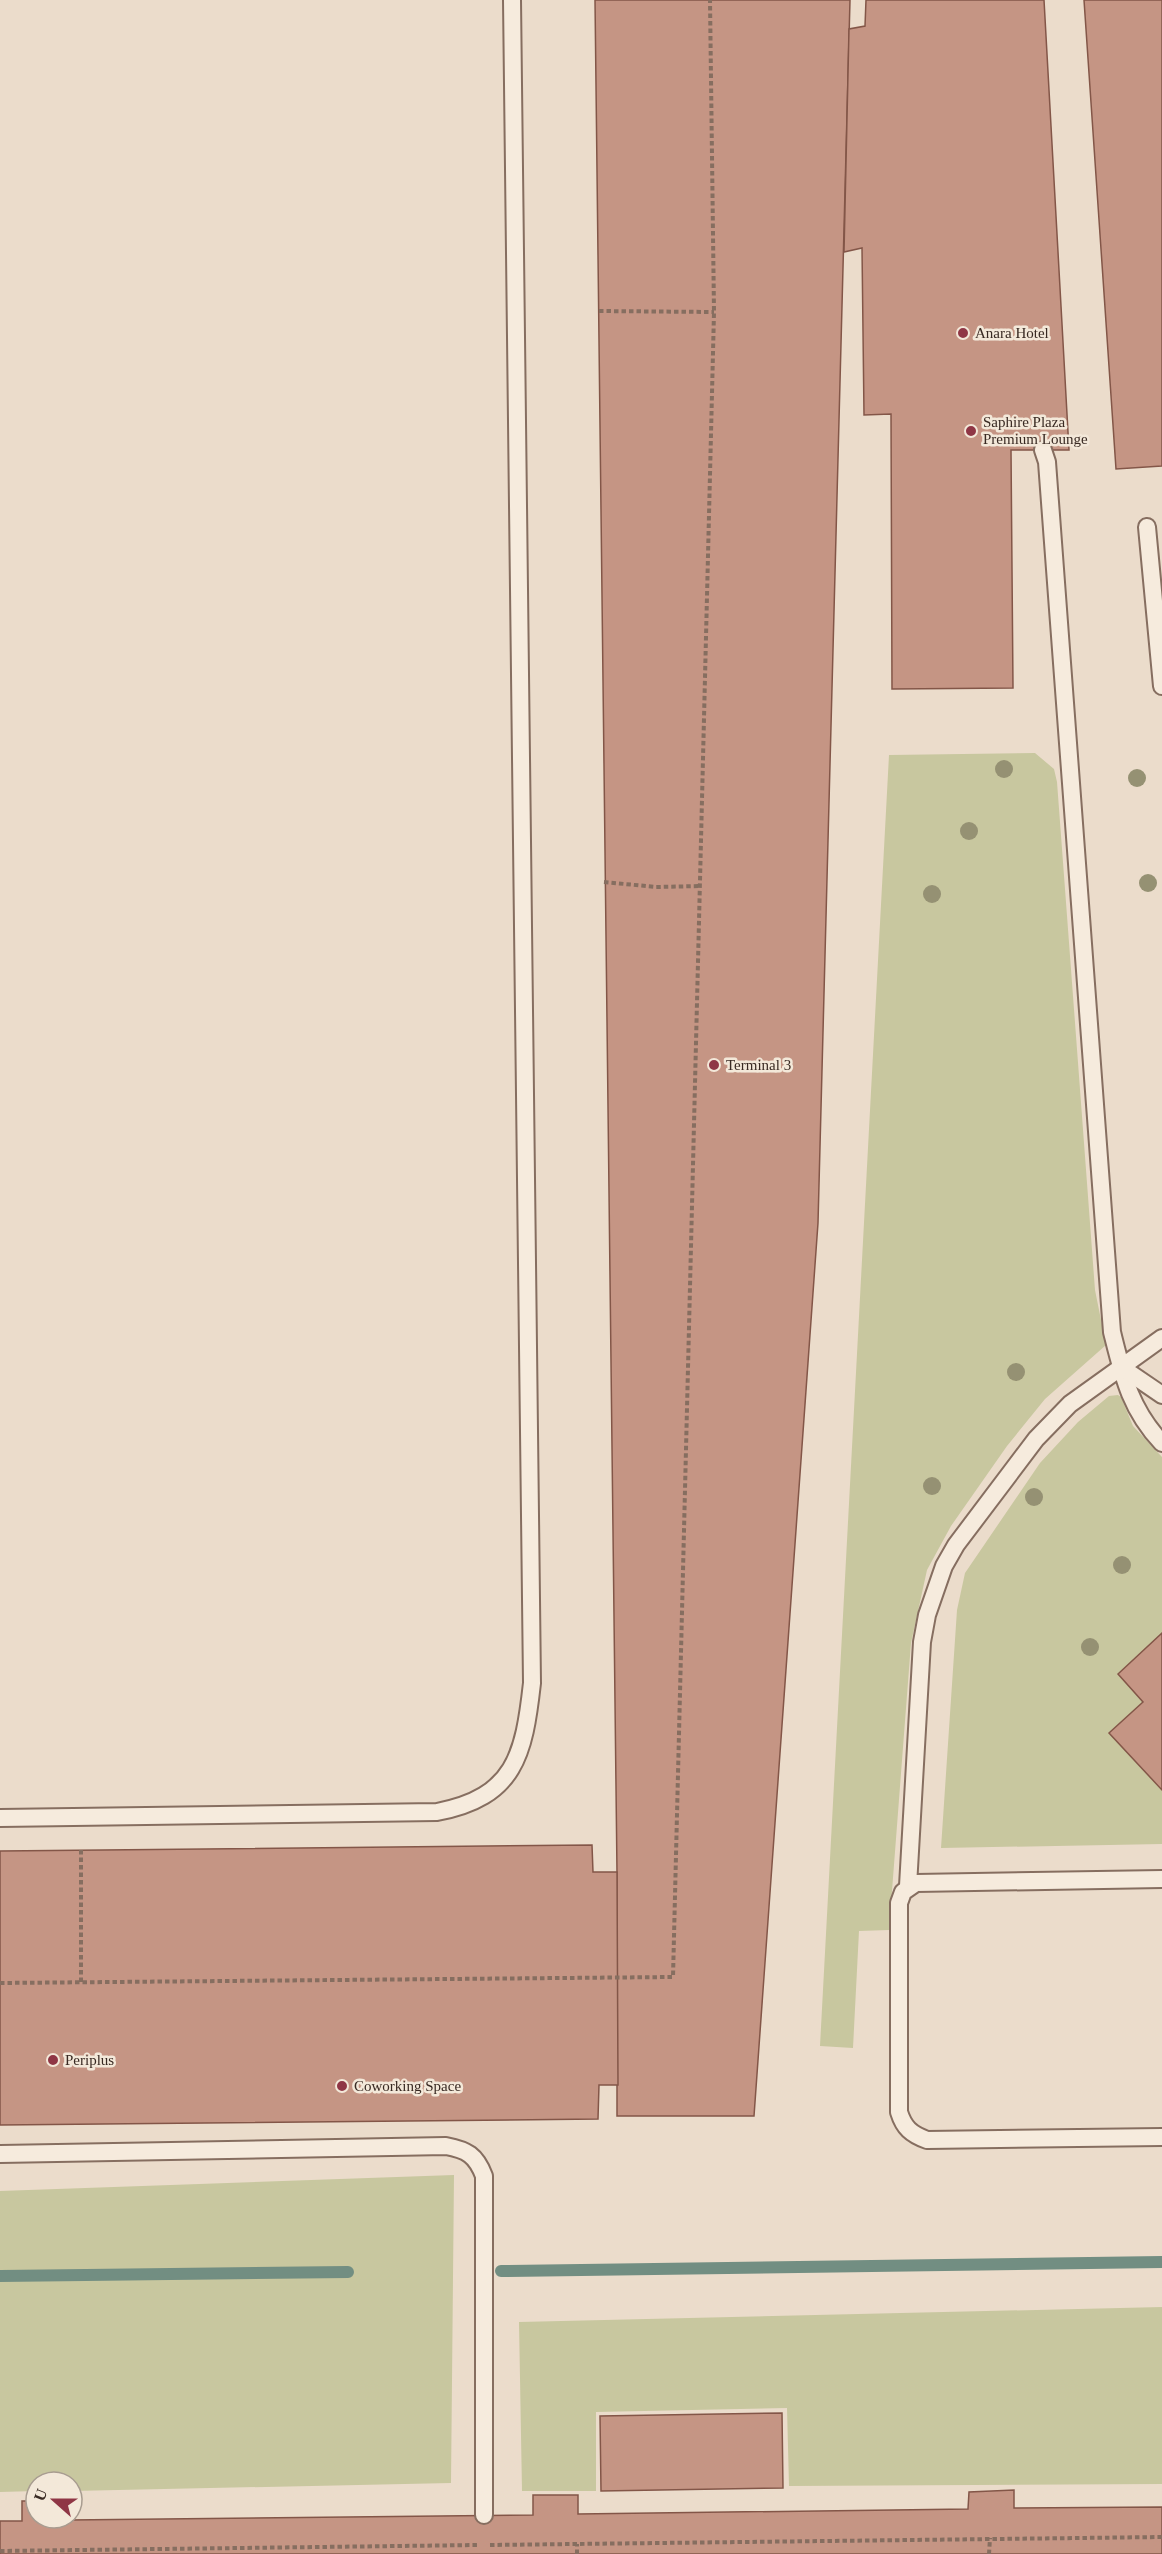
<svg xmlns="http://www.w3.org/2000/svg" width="1162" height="2554" viewBox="0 0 1162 2554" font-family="'Times New Roman',serif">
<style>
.green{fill:#c8c79f}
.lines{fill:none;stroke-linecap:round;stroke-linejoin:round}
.stream{stroke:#728e82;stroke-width:12}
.building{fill:#c59584;stroke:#835648;stroke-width:1.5}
.lane-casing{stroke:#866e60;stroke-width:20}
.path{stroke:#866e60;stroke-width:4;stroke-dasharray:4.5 3;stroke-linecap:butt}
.lane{stroke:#f6ebdd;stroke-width:16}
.tree{fill:#959173}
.poi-dot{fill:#8f3645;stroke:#f3e8d9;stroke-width:2}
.labels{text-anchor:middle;stroke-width:5;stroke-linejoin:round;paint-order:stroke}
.poi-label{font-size:15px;fill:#382922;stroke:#f3e8d9;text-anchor:start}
</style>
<rect width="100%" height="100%" fill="#ebdccb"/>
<g class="green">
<polygon points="1035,753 1054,769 1057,782 1095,1290 1106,1345 1045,1399 1007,1446 951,1526 927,1570 911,1643 889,1930 859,1931 853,2048 820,2046 889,755"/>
<polygon points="1118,1395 1121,1397 1133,1426 1162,1457 1162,1844 941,1848 957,1610 965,1573 1040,1463 1078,1422 1109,1396"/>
<polygon points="454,2175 451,2483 72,2491 72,2482 36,2482 36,2491 0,2492 0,2191"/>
<polygon points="1162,2307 1162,2484 789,2486 787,2408 596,2412 596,2491 522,2491 519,2322"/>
</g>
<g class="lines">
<g class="stream">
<polyline points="501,2271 1162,2262"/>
<polyline points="0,2276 348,2272"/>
</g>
</g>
<g class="building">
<polygon points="595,0 850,0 818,1223 754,2116 617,2116 617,1872"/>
<polygon points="866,0 1044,0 1069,450 1011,450 1013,688 892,689 891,414 864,415 862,248 844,252 849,29 865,26"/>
<polygon points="1084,0 1162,0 1162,466 1116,469"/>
<polygon points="1162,1633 1162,1790 1109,1733 1143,1702 1118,1674"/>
<polygon points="592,1845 593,1872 617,1872 618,2085 599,2085 598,2119 0,2125 0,1851"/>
<polygon points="782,2413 783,2488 601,2491 600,2416"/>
<polygon points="1014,2490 1014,2508 1162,2507 1162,2554 0,2554 0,2521 22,2521 22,2501 36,2501 36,2518 69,2518 69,2520 533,2515 533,2495 578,2495 578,2514 968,2509 969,2492"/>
</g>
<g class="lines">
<defs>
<g id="lane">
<path d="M1043,450l4,12 65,870c11,44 18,77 50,111"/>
<polyline points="1147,527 1162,686"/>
<polyline points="1121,1367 1162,1395"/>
<path d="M0,1818l437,-6c78,-15 87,-57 95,-129l-20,-1683"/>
<path d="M1162,1879l-246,4 -13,9 -4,11v209c5,16 12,22 28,28l235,-3"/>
<polyline points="908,1886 922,1642 927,1615 944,1566 956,1545 1036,1439 1070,1404 1162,1338"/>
<path d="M0,2154l446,-8c21,4 30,9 38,30v339"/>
</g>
</defs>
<use href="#lane" class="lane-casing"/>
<g class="path">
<polyline points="599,311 714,312"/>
<polyline points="604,882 656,887 700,886"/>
<polyline points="81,1982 81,1850"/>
<polyline points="0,1983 673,1977 714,312 710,0"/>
<polyline points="490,2545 1162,2537"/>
<polyline points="0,2551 479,2545"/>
<polyline points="577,2554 577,2544"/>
<polyline points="989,2554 990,2538"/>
</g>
<use href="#lane" class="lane"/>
</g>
<g class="tree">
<circle cx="1004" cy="769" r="9"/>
<circle cx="1137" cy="778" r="9"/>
<circle cx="969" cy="831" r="9"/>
<circle cx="1148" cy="883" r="9"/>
<circle cx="932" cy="894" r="9"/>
<circle cx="1016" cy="1372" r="9"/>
<circle cx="932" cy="1486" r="9"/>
<circle cx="1034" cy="1497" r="9"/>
<circle cx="1122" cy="1565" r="9"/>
<circle cx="1090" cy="1647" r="9"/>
</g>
<g class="poi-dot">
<circle cx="963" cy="333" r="6"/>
<circle cx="971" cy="431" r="6"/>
<circle cx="714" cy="1065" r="6"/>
<circle cx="53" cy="2060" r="6"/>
<circle cx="342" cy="2086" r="6"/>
</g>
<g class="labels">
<g class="poi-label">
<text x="975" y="338">Anara Hotel</text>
<text x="983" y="427">Saphire Plaza<tspan x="983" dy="17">Premium Lounge</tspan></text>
<text x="726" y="1070">Terminal 3</text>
<text x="65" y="2065">Periplus</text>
<text x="354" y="2091">Coworking Space</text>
</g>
</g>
<g transform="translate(54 2500) rotate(291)"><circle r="28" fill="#f3e8d9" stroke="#a89c90" stroke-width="1.5"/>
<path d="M0-4.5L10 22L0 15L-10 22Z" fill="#8f3645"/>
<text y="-9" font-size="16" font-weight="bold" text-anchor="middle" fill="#382922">U</text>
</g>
</svg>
